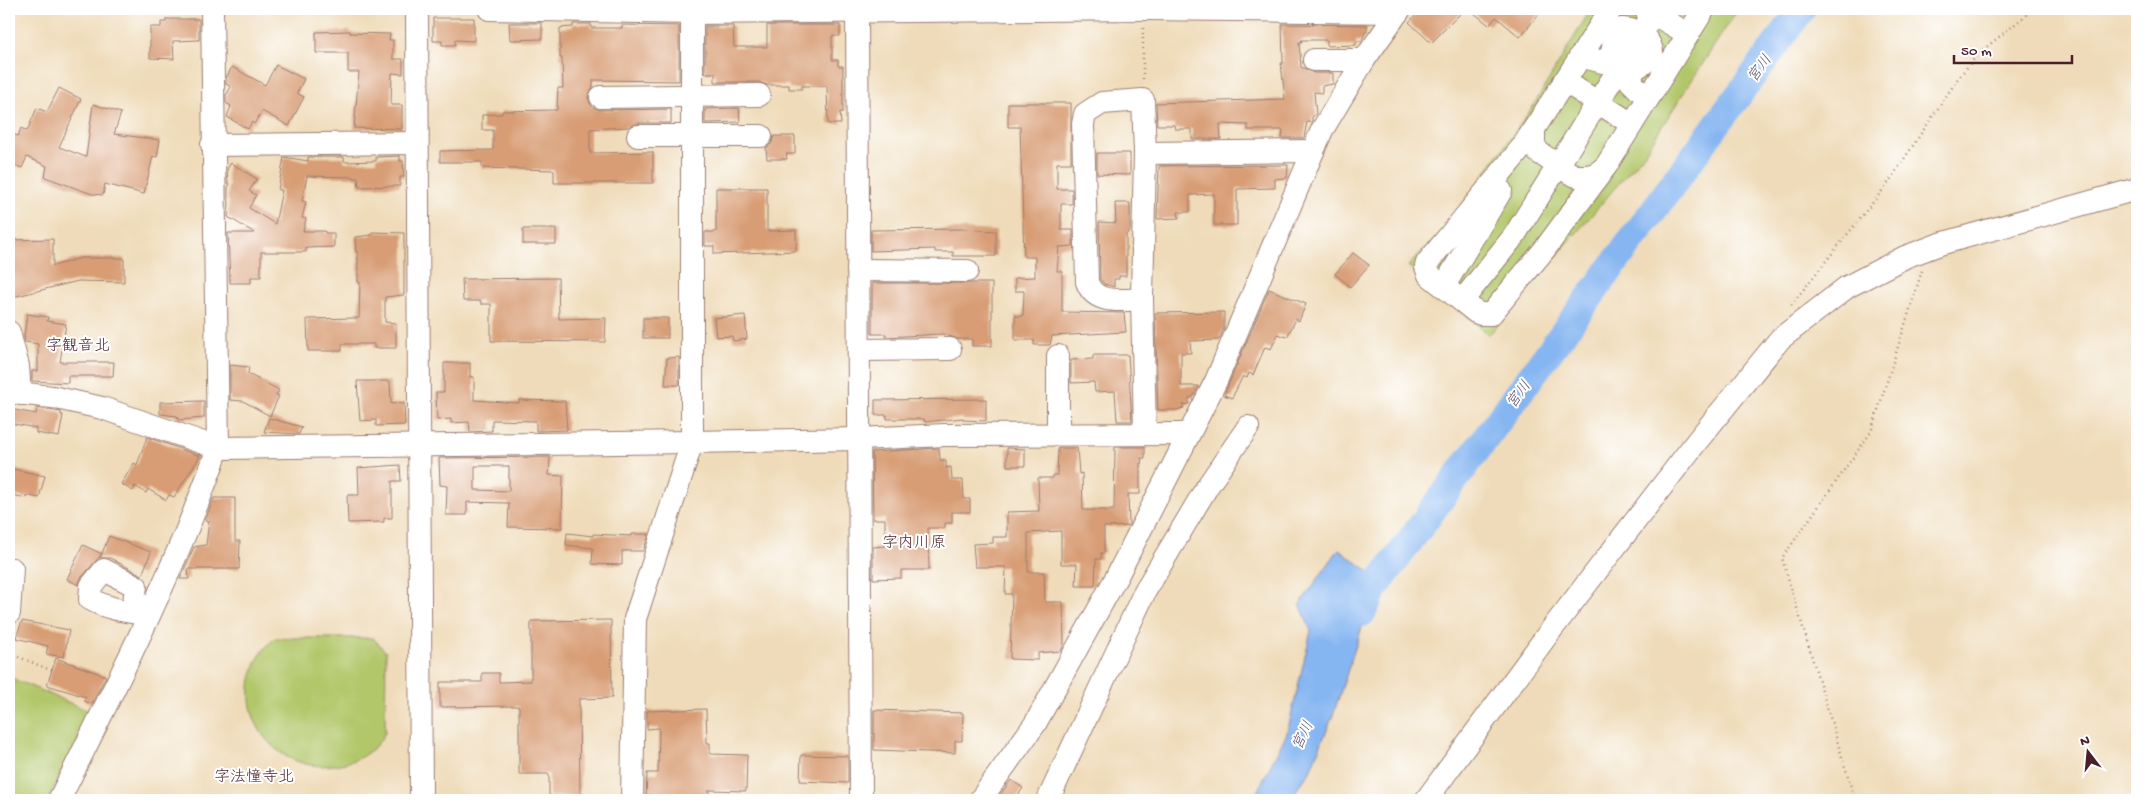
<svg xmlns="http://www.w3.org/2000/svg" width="2146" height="809" viewBox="0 0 2146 809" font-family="'Gochi Hand','Klee One',sans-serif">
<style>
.green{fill:#b2c76b;stroke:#7e734b}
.water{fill:#86b6f1;stroke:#686a8e}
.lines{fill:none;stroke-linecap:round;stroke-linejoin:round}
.river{stroke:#86b6f1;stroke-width:28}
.building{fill:#d89d75;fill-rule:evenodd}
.minor-casing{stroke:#9c7d72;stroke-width:24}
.path{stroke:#9c7d72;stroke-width:2.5;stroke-dasharray:1 4;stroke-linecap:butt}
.minor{stroke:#fff;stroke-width:22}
.labels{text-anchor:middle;stroke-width:4;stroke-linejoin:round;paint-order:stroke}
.water-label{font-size:15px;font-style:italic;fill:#5f5470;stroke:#fff}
.quarter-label{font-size:16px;fill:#4a1f2b;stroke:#fff}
</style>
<rect width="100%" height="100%" fill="#fff"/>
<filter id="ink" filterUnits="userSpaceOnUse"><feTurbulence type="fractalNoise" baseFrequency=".02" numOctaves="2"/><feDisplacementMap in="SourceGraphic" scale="10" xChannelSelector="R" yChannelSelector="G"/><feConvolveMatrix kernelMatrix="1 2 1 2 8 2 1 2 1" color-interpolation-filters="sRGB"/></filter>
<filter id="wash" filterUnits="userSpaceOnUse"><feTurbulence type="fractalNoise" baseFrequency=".0096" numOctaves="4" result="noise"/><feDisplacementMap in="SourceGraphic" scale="20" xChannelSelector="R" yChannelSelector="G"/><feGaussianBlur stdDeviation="1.12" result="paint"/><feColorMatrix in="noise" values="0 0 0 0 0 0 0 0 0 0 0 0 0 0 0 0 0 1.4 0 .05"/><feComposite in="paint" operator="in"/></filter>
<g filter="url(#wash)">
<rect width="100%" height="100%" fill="#efdbb9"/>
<g class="green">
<polygon points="1591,9 1738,9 1644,154 1489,335 1408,266 1447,226 1532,108"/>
<path d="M275,638h98l13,14 -1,81c-9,17 -26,28 -45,31 -66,14 -114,-55 -78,-112 3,-5 9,-10 13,-14z"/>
<polygon points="9,677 91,712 48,800 9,800"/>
</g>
<polygon class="water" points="1339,549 1391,588 1372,604 1366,615 1332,718 1309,773 1289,800 1253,800 1287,733 1311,631 1300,604"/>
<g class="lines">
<polyline class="river" points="1362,613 1373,591 1802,9"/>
</g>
<g id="blocks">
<g class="building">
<polygon points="1422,9 1465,9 1431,43 1409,22"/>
<polygon points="1469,9 1543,9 1520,37 1496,17 1489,25"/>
<polygon points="433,18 474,18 474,41 455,40 455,45 442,45 442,41 433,41"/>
<polygon points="166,19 199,19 199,40 173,41 174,59 150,58 150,27 161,27 161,22 166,22"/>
<polygon points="509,23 542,23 542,39 510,40"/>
<polygon points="573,24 591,24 591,28 622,28 622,25 679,26 679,81 593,80 593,86 588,97 590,104 594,108 601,110 671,109 671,123 638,123 629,127 590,129 590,153 653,152 653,183 554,183 554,170 482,168 482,162 440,162 440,151 493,150 493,130 482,130 482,115 502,114 502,111 557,110 558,88 563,88 562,58 560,58 560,28 573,27"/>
<polygon points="1282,24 1367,25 1367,32 1365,32 1362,41 1356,41 1356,45 1327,46 1327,40 1301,40 1302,42 1299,42 1301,67 1314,73 1333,73 1333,84 1322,86 1322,93 1314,92 1316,114 1312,117 1312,122 1307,122 1304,138 1282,138 1283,130 1248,130 1248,125 1220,124 1221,139 1192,139 1192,129 1175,129 1174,125 1157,125 1156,103 1285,99 1281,63 1283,63"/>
<polygon points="767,25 840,25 840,36 832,36 832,60 838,60 838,66 843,66 843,112 840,112 841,124 828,124 827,86 802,86 802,89 789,89 789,85 767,85 759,82 715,82 715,73 705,73 705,26 733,26 734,47 767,47"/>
<polygon points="350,31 350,33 390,34 389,40 393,40 393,59 403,59 403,74 392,73 391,105 402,105 402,129 354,128 359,72 348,72 348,53 316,53 316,32"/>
<polygon points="276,65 304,79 297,93 304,97 289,126 262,111 254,124 252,122 248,129 227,117 231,106 226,103 226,95 231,87 226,84 226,78 232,67 265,85"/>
<polygon points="59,88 81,99 59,147 86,157 93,104 121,113 114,134 160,140 157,157 153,156 144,194 105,184 103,195 92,194 45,177 47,166 27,157 22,168 9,163 9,141 12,134 18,136 21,128 27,131 37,108 47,112"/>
<polygon points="1008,103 1071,103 1071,163 1057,163 1057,189 1072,189 1072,204 1061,204 1061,230 1073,230 1073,246 1059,247 1057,271 1062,271 1062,312 1124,313 1126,332 1052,336 1050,345 1034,345 1034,340 1015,340 1015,316 1023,316 1024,291 1015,291 1015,278 1035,277 1035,257 1024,257 1020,127 1008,127"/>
<polygon points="739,108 740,122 705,123 705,109"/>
<polygon points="774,136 795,136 795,154 786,154 787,159 767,159 766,148 772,143"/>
<polygon points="1097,153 1130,153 1130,175 1097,174"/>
<polygon points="400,156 400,161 403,161 404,177 400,177 400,186 359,187 358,178 354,178 354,177 307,176 302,201 306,202 302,218 306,219 303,231 325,231 325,233 334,233 334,247 306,248 306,252 261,252 261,277 251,277 251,283 230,283 228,233 255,233 228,217 229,201 228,200 228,187 230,184 228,183 227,169 231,163 257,179 249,191 256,195 249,208 275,224 282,190 278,190 284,157 308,161 308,157 344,157 344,161 346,162 376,161 376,157"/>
<polygon points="1288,165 1287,178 1275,179 1275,188 1237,189 1237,225 1214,225 1214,194 1190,195 1190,212 1178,212 1179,218 1157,219 1159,166"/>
<polygon points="716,188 767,188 767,231 796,230 796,251 714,254 714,246 705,246 705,232 716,232"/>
<polygon points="1115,203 1130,203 1130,230 1126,235 1126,276 1119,276 1119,279 1114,279 1114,287 1104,284 1100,279 1099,222 1116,223"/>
<rect x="523" y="229" width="33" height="15"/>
<polygon points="964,229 996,231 996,256 953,256 953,252 935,252 935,249 871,251 871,230"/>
<polygon points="372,232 404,233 404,295 385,297 385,322 396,323 396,348 374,348 374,344 342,344 342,351 308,351 307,319 359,318 360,282 358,282 358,252 356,252 355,237 372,235"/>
<polygon points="53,239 53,266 81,258 124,258 124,282 78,281 13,297 9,282 9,277 12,276 11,240"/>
<polygon points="1353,253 1369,265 1350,287 1335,274"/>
<polygon points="558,278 559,319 606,318 605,342 491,341 491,304 481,304 481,301 463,301 462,279"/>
<polygon points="872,283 992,283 992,346 972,346 972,339 958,339 943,334 886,337 886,334 872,334"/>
<polygon points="1269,289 1306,304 1299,321 1296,319 1287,337 1278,334 1271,349 1265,347 1253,375 1249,373 1247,378 1243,376 1232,398 1224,395"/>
<polygon points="1224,312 1224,328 1219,340 1190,341 1191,353 1181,353 1181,386 1199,386 1193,397 1189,398 1189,404 1183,405 1184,408 1176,410 1158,410 1155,313"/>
<polygon points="27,314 48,317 47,321 66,324 60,362 114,362 113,376 68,376 68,383 32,381 32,371 38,371 38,344 25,342 24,336"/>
<polygon points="745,315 747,339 733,341 732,336 716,337 714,318"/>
<rect x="643" y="318" width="25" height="20"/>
<polygon points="1093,355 1128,355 1132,421 1117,421 1115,391 1095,392 1094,382 1071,383 1071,360 1093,359"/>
<polygon points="679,357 679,385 665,385 667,358"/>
<polygon points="444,363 470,363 470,377 474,377 474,400 519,403 519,400 565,401 567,430 536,431 536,421 492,420 492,431 470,432 469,422 451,423 451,419 437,420 436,392 444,392"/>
<polygon points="230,365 249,367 248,374 279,390 276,395 279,396 270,416 243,401 230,400"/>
<polygon points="357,381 390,381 391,404 404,403 405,425 376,426 376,420 360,421"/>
<polygon points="986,399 986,421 963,420 963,418 925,422 924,419 887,419 887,415 875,415 875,400"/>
<polygon points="204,401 204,418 178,420 177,416 160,414 160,402"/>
<polygon points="37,408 61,412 61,415 63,415 59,437 36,433 36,428 9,423 9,409 36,414"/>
<polygon points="269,418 302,427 299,434 264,432"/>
<polygon points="147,437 200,456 174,497 169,495 166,500 148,489 146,493 135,486 133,491 121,484 134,463 137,465"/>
<polygon points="1115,447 1145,447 1145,458 1141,458 1142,463 1140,463 1140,494 1128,494 1129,524 1128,526 1104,527 1104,553 1101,553 1101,559 1096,559 1095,586 1076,586 1077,564 1061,564 1061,531 1028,533 1028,572 1044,572 1045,602 1063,602 1064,644 1061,651 1038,653 1038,660 1010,659 1012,594 1005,594 1006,567 975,567 973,544 993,543 993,537 1007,537 1007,512 1039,511 1038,478 1053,478 1053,475 1057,475 1058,448 1077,448 1079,474 1082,473 1083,510 1114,510"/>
<polygon points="939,448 940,460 946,460 946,468 951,467 952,480 963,480 964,499 970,499 970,512 952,512 952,523 945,523 945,528 928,528 929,570 901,570 901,578 873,579 873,547 885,546 885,519 873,519 872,452"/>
<polygon points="1007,448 1025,449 1025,466 1007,466"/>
<path d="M550,457l-1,18 14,1 -1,52 -54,-1 1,-24 -42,-1v13h-21l1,-29 -7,-1 -1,-27zM475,466h34v25l-34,-1z"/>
<polygon points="400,465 401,481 392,481 392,518 384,518 384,522 348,523 347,495 359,495 358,468"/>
<polygon points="13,469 45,476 39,498 26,495 26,498 12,495 13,491 9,489"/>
<polygon points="214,498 235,498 235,541 240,541 239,569 188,569 189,579 180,579 194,547 206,545 209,521 205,520"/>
<polygon points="567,533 593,536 593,534 632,536 632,534 649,534 643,551 622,551 622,565 592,564 593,548 566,545"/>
<polygon points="109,536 151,552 142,575 110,558 100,558"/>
<polygon points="83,545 102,554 81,578 78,585 67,579"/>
<polygon points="611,620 612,698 579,699 580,796 549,796 549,774 519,774 519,706 440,707 440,682 482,682 482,673 499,673 499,682 531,681 531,621"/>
<polygon points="22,621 69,630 64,657 46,654 48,646 16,638"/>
<polygon points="56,658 106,676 92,704 84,701 86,697 47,685"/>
<polygon points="706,709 707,743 710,743 710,754 747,755 746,791 709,790 709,800 646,800 647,773 658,773 659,728 647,729 647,711"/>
<polygon points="874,710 963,713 962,741 955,741 955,753 874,750"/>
<polygon points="801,755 848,756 848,783 800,781"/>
<polygon points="1011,780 1023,788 1015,800 996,800"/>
</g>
</g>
</g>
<g filter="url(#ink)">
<use href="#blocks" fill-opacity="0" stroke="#9c7d72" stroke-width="1"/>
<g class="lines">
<defs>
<g id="minor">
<polyline points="417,9 421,800"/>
<polyline points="489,9 692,13 1143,9 1398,12"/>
<polyline points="857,9 861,800"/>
<polyline points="1645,9 1688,34"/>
<path d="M1580,56l23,6c10,-6 11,-14 10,-25l8,-8c16,-1 33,11 31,29l-19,12 -2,12 7,7 12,6"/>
<polyline points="1314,60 1364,60"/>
<polyline points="1564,81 1632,124"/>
<polyline points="601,97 759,95"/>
<polyline points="1534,129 1534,144 1538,152 1568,172 1576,176 1587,176 1596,174 1606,166 1704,9"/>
<polyline points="638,136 761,136"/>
<polyline points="212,145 417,143"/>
<polyline points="1145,153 1313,151"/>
<polyline points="1606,166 1544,250 1491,314 1481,314 1476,312 1429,275 1426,267 1427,263 1523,146 1611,9"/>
<polyline points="858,270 967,271"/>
<polyline points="1444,286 1501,191"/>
<path d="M1142,299c-21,1 -47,6 -55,-17l-4,-158 2,-10 17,-11 41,-3 2,53 -3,146 3,135"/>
<polyline points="1462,301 1514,236 1653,14"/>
<polyline points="9,332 18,366 20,394"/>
<polyline points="859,350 950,349"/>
<polyline points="9,392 52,397 102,408 218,448 692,442 859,439 945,435 1187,434"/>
<polyline points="1058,434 1058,356"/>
<path d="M133,612l3,-26 -32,-16 -13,16 -1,13c20,11 37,12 59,16"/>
<polyline points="9,613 12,569"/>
<path d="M59,800c57,-115 117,-231 159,-352l-6,-439"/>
<polyline points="632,800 635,619 692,442 692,9"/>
<polyline points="980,800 1035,724 1117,576 1216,381 1322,130 1364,60 1400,9"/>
<polyline points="1048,800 1145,591 1207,487 1248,427"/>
<polyline points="1426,800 1548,634 1697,441 1780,339 1847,287 1905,257 1940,244 2137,189"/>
</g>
</defs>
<use href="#minor" class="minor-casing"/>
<g class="path">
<polyline points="1143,28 1143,82"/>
<polyline points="1791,305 1886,186 1959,77 1979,53 2034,9"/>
<polyline points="9,653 53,671"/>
<polyline points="9,653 10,648 15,646"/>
<polyline points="1855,800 1782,558 1871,432 1922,271"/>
</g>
<use href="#minor" class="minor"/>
</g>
</g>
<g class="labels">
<g class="water-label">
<text transform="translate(1759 68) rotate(-54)" y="5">宮川</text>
<text transform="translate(1518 394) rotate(-54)" y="5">宮川</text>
<text transform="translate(1302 735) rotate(-64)" y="5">宮川</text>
</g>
<g class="quarter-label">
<text x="78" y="350">字観音北</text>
<text x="914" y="547">字内川原</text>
<text x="254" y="781">字法憧寺北</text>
</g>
</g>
<rect width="2146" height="809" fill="none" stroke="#fff" stroke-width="30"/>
<g transform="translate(2088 752) rotate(344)" stroke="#ffffff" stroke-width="4" paint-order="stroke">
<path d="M0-4L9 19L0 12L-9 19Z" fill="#4a1f2b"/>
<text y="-8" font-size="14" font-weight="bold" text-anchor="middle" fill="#4a1f2b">N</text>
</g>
<path d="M1954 55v8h118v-8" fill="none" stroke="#4a1f2b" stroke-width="2.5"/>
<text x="1961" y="55" font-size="15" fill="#4a1f2b" stroke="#ffffff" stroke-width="4" paint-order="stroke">50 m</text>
</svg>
